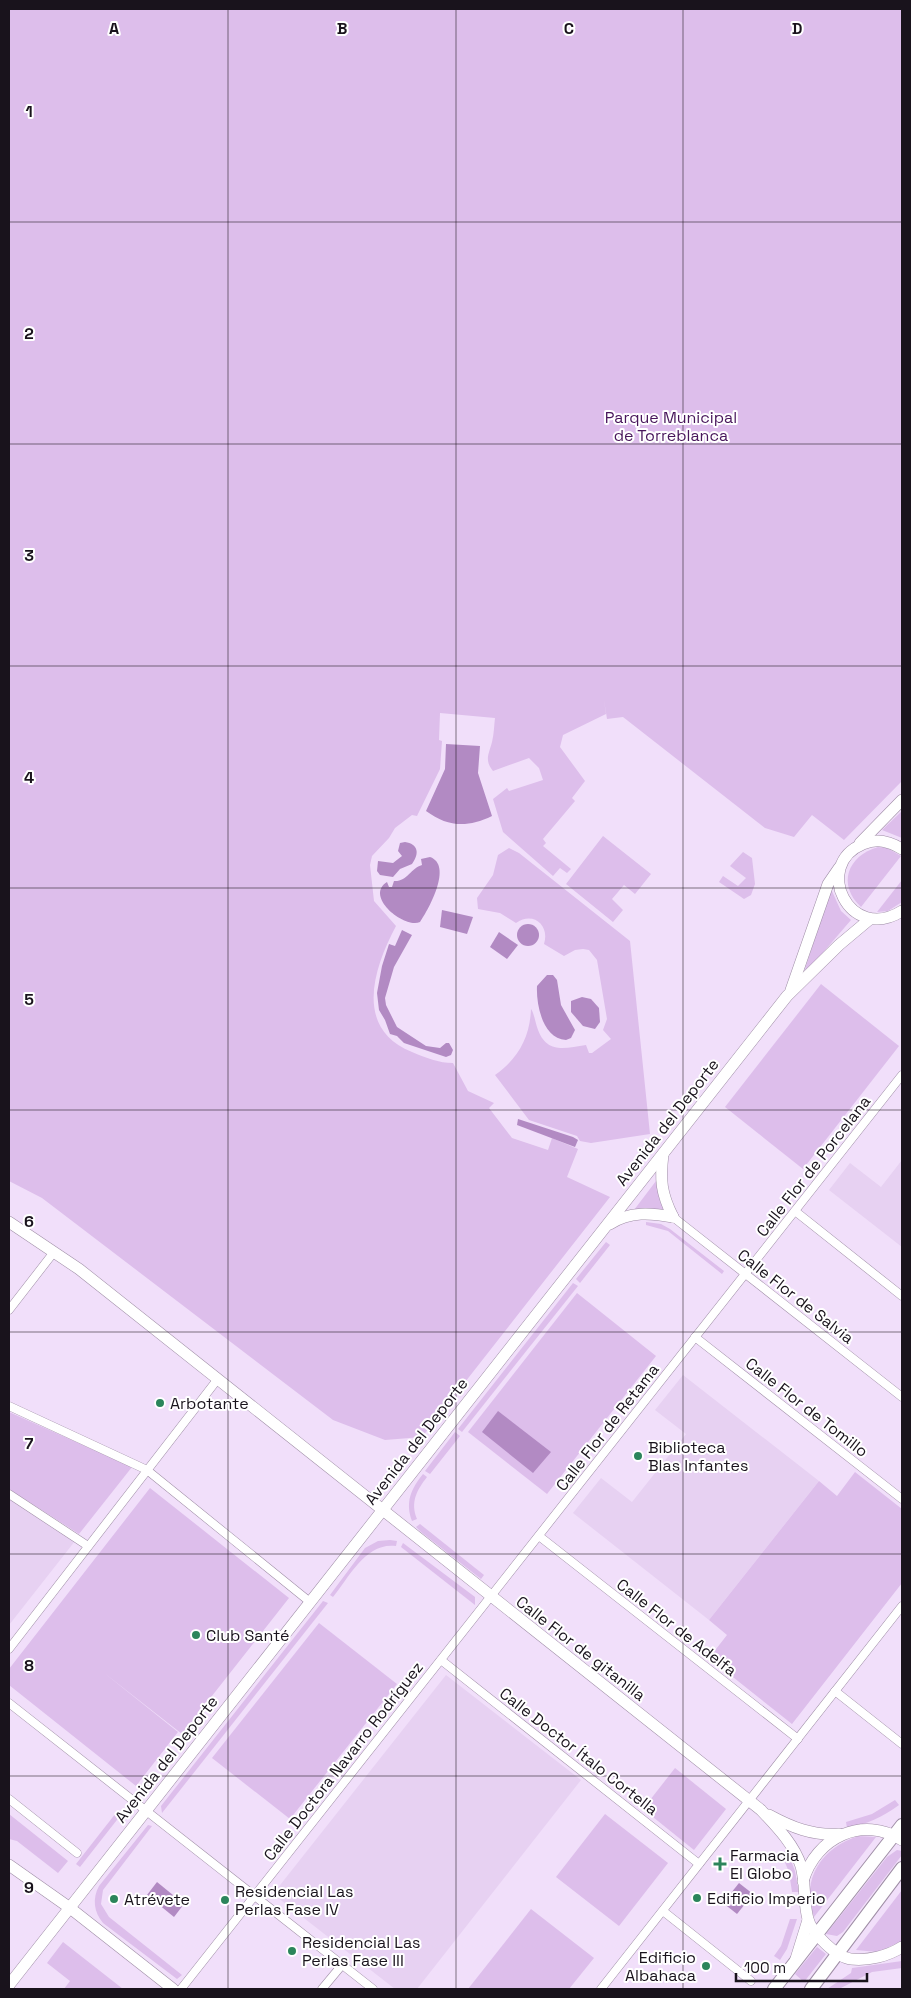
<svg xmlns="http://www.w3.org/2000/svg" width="911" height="1998" viewBox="0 0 911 1998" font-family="'Space Grotesk',sans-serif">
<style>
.built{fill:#e7d1f2}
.green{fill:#ddbeeb}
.water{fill:#b28ac3}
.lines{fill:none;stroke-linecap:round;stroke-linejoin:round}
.street-casing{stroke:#9f8ea6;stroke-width:9}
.secondary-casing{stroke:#9f8ea6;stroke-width:12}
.primary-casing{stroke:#9f8ea6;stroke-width:14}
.street{stroke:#fff;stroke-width:8}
.secondary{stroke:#fff;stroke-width:11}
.primary{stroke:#fff;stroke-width:12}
.grid{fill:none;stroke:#19131c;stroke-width:1;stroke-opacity:0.55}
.poi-dot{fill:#2b855b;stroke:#fff;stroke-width:2}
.labels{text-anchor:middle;stroke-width:4;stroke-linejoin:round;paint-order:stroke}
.park-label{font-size:16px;fill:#48165b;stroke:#fff}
.street-label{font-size:16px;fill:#19131c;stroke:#fff}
.poi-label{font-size:16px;fill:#19131c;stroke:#fff;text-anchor:start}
.grid-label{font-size:16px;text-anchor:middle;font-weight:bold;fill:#19131c;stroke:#fff;stroke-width:4;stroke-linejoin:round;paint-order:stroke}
</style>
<rect width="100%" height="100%" fill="#f1dffa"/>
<g class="built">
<polygon points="902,1160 902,1247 829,1190 850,1163 881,1187"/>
<polygon points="683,1375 819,1481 709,1620 573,1513 601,1478 632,1502 686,1434 655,1410"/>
<polygon points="9,1498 75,1541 9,1625"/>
<polygon points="446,1675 581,1780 417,1989 395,1989 273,1894"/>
</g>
<g class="green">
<path d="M9,9h893v772l-58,59 -32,-25 -18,22 -29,-9 -142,-111 -16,2 -3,-19 2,14 -43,21 -3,12 25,34 -13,17 3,3 -32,38 3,4 -3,3 28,23 -4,4 -7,-5 -7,8 -50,-44 -10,-33 14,-11 2,3 34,-11 -4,-12 -10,-10 -36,13c-9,-11 -4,-17 -1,-29 2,-8 2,-16 3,-24l-55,-5 -1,27 3,1 -2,28 -23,47 -5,-1 -17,13 -6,10 -17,18 -2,9 4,36 22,25c-23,43 -42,103 16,126 14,6 27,11 41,11l15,28 26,12 -5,5 23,30 36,12 4,-12 26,11 -11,28 43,20 -188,240 -37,3 -52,-20 -291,-222 -33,-17z"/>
<polygon points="902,811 902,838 882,830"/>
<polygon points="603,836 651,874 635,894 624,885 612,899 623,910 613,922 566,884"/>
<path d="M878,847l9,1 14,8 -40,51c-24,-22 -14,-51 17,-60z"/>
<path d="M509,848l10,5 111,88 20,193 -59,9 -11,-2 -3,-5 -48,-16 -34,-45c23,-16 35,-38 36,-66 3,4 4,12 6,18 9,28 28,21 49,18l3,8h3l19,-14 -8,-9 4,-11 -10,-59 -8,-10 -6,-1 -8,1 -11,6 -20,-12c6,-19 -11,-33 -28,-21l-16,-10 -22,-4 -1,-11 16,-23 5,-20z"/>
<polygon points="743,852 752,858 755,884 751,895 744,899 719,882 723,876 738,886 746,878 730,866"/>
<polygon points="902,880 902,902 888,911 877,912"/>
<polygon points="831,889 841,911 851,920 808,970 805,969"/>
<polygon points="821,984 899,1046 803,1169 725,1107"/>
<polygon points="656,1181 660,1201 666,1212 634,1210"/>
<polygon points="646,1222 661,1224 670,1229 724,1271 722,1274 668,1231 646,1225"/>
<polygon points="606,1242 610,1245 580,1283 576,1279"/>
<polygon points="573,1283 578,1286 462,1432 458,1429"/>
<polygon points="577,1293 656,1356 547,1494 468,1432"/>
<polygon points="9,1412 132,1467 79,1534 9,1489"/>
<polygon points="455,1432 460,1436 430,1474 425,1471"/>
<polygon points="855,1472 902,1509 902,1583 792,1724 709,1658 727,1635 709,1620 819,1481 837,1496"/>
<path d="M423,1474l4,3c-10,13 -17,25 -10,42l-5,2c-7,-19 -1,-32 11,-47z"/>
<polygon points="150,1488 289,1598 182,1734 103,1672 178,1732 136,1786 9,1685 9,1669"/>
<polygon points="420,1524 484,1575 481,1579 421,1532 416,1527"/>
<path d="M390,1540l7,1 -1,5c-30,-4 -46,30 -63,51l-3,-2 35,-47 13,-7z"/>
<polygon points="403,1543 475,1597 475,1605 401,1547"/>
<polygon points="323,1601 328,1603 162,1813 161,1806"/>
<polygon points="319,1623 397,1684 290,1819 212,1758"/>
<polygon points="675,1768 726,1809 694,1850 643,1809"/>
<path d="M895,1800l4,5c-16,12 -32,19 -52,23l-1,-6 26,-8z"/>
<polygon points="116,1813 120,1816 80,1867 76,1864"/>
<polygon points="9,1814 68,1861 58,1873 17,1841 9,1839"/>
<polygon points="605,1814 668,1863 619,1926 556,1877"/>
<path d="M148,1825l4,1 -49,64 -2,14 8,13 73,58 -5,4 -74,-56c-9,-11 -11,-24 -4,-37z"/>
<path d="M859,1836l17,1 -62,80c-14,-38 8,-70 45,-81z"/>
<polygon points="787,1850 795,1871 799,1892 792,1892 789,1872 781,1853"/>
<polygon points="897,1850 902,1851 902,1855 843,1932 837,1936 826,1934 887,1857"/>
<polygon points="902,1890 902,1941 878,1952 856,1950"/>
<polygon points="531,1909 594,1958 569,1989 468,1989"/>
<polygon points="790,1919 797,1919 787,1949 780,1960 774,1956 781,1946"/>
<polygon points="63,1942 123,1989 64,1989 70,1981 47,1963"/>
<polygon points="817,1947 826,1954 804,1982 795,1974"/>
<polygon points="902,1961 902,1968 872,1972 839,1989 827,1989 851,1973 852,1968"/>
</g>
<g class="water">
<path d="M446,744l34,2 -2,27 14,43c-25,12 -44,11 -66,-5l19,-42z"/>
<path d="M405,842c13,2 15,11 7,22l-12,5 -7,8 -13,-2 -3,-4 1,-10 15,2 9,-7 -4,-5 2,-8z"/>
<path d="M430,857c23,8 -1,52 -10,65 -16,7 -56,-26 -33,-40l2,5h3l2,-6c13,1 17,-13 28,-16l-1,-6z"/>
<polygon points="442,910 473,917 467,934 440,927"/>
<circle cx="528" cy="935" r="11"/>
<polygon points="402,930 412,935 394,967 385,998 386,1005 397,1027 426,1046 440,1048 446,1043 449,1043 453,1050 451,1055 446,1057 404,1043 397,1036 390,1034 385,1020 379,1010 377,993 382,966 389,944 395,946"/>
<polygon points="499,932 518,945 507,959 490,947"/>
<path d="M547,975h6l4,5 4,25 14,25 -4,8 -5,2c-23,-1 -30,-35 -29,-54z"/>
<polygon points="582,997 591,999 599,1008 600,1022 595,1029 583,1026 571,1012 571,1001"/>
<polygon points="518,1119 573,1137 578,1140 575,1147 517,1125"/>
<polygon points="498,1411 551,1452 533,1473 482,1432"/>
<polygon points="157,1882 184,1904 174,1917 147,1895"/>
<polygon points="739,1883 753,1894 737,1914 723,1903"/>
</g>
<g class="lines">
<defs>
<g id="street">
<polyline points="795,1211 902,1296"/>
<polyline points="673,1217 902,1397"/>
<polyline points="9,1310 54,1252"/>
<polyline points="695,1337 902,1499"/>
<polyline points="9,1406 147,1470 310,1602"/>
<polyline points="9,1494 88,1546"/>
<polyline points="539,1536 798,1739"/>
<polyline points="9,1649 217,1380"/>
<polyline points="441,1660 699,1864"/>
<polyline points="835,1691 902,1744"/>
<polyline points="9,1703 373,1989"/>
<polyline points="9,1799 77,1853"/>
<polyline points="663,1911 751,1981"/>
<polyline points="181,1989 902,1075"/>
<polyline points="322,1989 342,1965"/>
<polyline points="601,1989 902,1606"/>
</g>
<g id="secondary">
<polyline points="860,843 902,800"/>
<path d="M902,849c-13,-8 -25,-11 -39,-5 -51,21 -14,100 39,67"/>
<polyline points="791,990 828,884 839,868"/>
<path d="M663,1154c-3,26 -2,39 10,63"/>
<path d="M9,1222l70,47 682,541c15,16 33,34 40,56 5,17 2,35 7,53 3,13 29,39 43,40 17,2 37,-3 51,-12"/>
<path d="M610,1224c20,-13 41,-11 63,-7"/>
<path d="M769,1815c22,12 44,21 70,19"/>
<polyline points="9,1865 70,1908 173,1989"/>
<path d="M803,1881c13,-44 60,-66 99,-41"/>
<polyline points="795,1962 808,1920"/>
<polyline points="9,1985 787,996 839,945 870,919"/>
</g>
<g id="primary">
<polyline points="774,1989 902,1825"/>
<polyline points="811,1989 902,1868"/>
</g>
</defs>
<use href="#street" class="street-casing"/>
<use href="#secondary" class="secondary-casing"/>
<use href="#primary" class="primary-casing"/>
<use href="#street" class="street"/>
<use href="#secondary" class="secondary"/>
<use href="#primary" class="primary"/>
</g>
<path class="grid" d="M228,9v1980M456,9v1980M683,9v1980M9,222h893M9,444h893M9,666h893M9,888h893M9,1110h893M9,1332h893M9,1554h893M9,1776h893"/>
<g class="poi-dot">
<circle cx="160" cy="1403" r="5"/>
<circle cx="638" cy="1456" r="5"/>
<circle cx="196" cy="1635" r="5"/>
<path d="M717.5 1856.5h5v5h5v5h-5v5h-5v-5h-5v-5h5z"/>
<circle cx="697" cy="1898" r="5"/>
<circle cx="114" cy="1899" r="5"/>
<circle cx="225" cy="1900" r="5"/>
<circle cx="292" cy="1951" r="5"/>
<circle cx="706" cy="1966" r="5"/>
</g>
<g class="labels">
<g class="park-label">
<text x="671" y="423">Parque Municipal<tspan x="671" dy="18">de Torreblanca</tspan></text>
</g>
<g class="street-label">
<text transform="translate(667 1122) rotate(-52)" y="6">Avenida del Deporte</text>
<text transform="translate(813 1166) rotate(-52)" y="6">Calle Flor de Porcelana</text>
<text transform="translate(796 1296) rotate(38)" y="6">Calle Flor de Salvia</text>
<text transform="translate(807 1407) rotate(38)" y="6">Calle Flor de Tomillo</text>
<text transform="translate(607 1427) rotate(-52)" y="6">Calle Flor de Retama</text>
<text transform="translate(416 1441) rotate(-52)" y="6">Avenida del Deporte</text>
<text transform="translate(677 1627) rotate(38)" y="6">Calle Flor de Adelfa</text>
<text transform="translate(581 1648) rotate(38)" y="6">Calle Flor de gitanilla</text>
<text transform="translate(579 1751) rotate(38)" y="6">Calle Doctor Ítalo Cortella</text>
<text transform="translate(166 1759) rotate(-52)" y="6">Avenida del Deporte</text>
<text transform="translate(343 1761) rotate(-52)" y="6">Calle Doctora Navarro Rodríguez</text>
</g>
<g class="poi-label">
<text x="170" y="1409">Arbotante</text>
<text x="648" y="1453">Biblioteca<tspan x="648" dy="18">Blas Infantes</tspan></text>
<text x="206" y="1641">Club Santé</text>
<text x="730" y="1861">Farmacia<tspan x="730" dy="18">El Globo</tspan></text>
<text x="235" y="1897">Residencial Las<tspan x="235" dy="18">Perlas Fase IV</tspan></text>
<text x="707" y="1904">Edificio Imperio</text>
<text x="124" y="1905">Atrévete</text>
<text x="302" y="1948">Residencial Las<tspan x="302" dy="18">Perlas Fase III</tspan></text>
<text x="696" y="1963" text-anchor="end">Edificio<tspan x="696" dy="18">Albahaca</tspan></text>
</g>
</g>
<g class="grid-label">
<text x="114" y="34">A</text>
<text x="342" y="34">B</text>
<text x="569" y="34">C</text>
<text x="797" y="34">D</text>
<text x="29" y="117">1</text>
<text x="29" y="339">2</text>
<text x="29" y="561">3</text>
<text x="29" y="783">4</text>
<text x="29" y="1005">5</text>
<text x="29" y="1227">6</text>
<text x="29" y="1449">7</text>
<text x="29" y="1671">8</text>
<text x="29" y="1893">9</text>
</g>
<rect width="911" height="1998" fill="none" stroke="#19131c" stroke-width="20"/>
<path d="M736 1973v8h131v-8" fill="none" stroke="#19131c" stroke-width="2.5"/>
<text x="744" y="1973" font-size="15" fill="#19131c" stroke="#ffffff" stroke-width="4" paint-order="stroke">100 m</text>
</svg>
